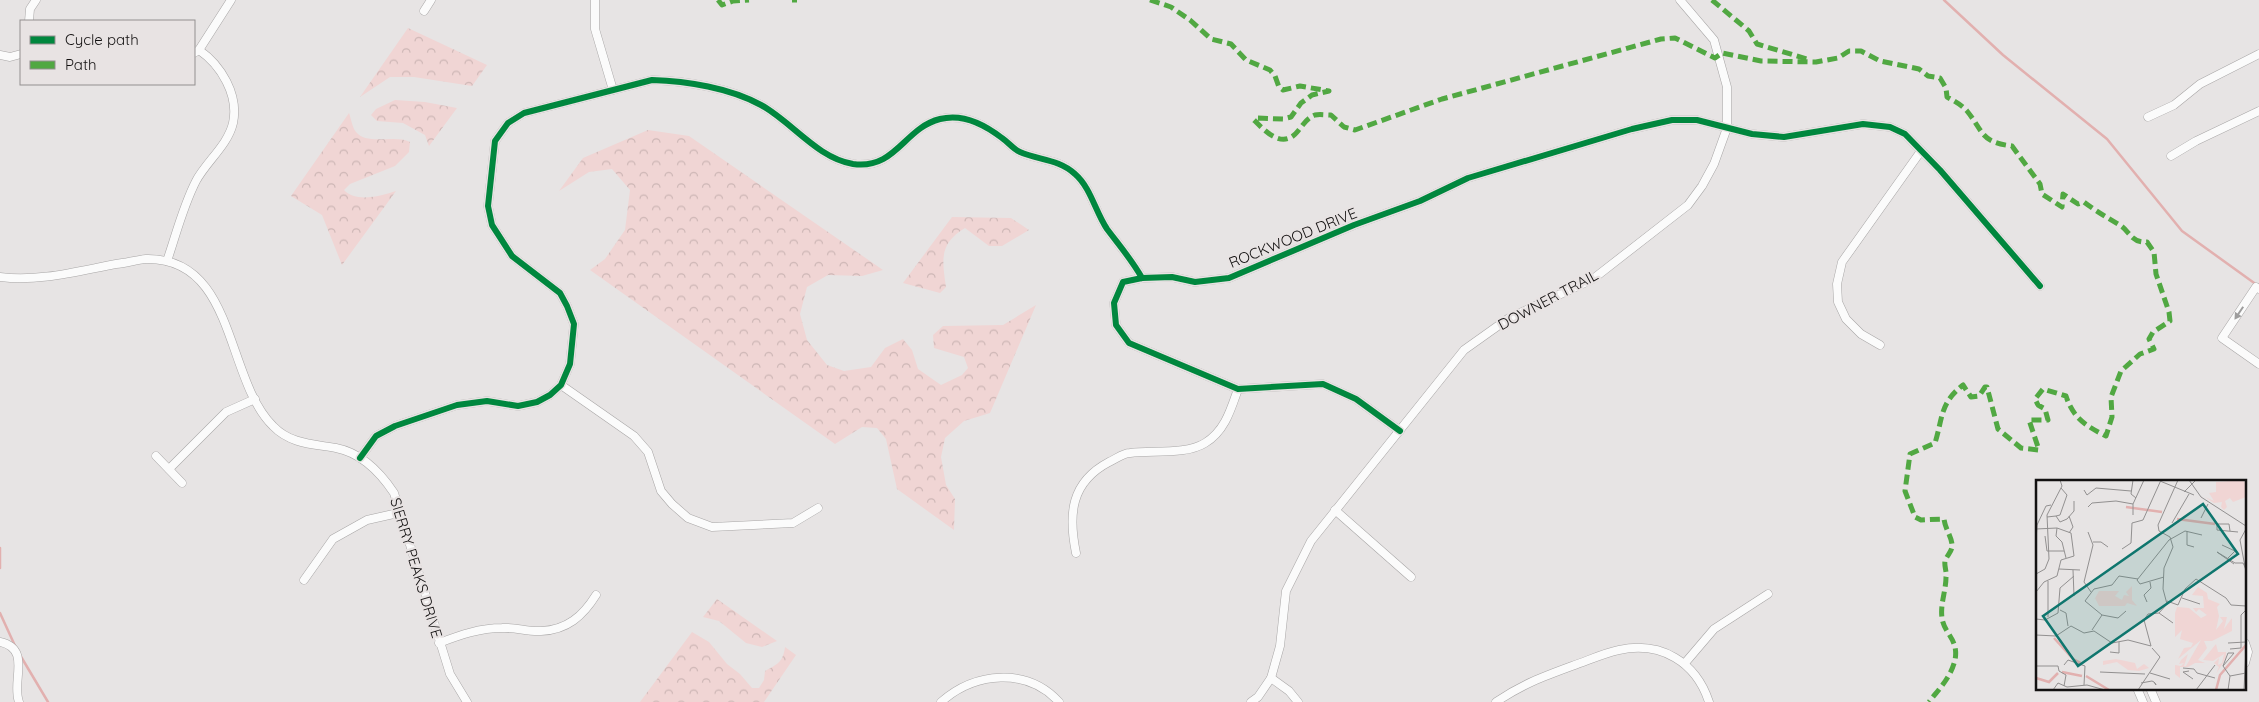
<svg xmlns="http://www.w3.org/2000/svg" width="2259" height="702" viewBox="0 0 2259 702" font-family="Quicksand,sans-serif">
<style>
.forest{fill:url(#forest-crowns)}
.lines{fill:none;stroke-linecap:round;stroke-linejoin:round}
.stream{stroke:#e2b0af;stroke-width:2.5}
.minor-casing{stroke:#a8a6a6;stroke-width:9}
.minor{stroke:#fbfbfb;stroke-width:8}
.quiet{stroke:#51a842;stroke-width:5;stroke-dasharray:10 5;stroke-linecap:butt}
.cycleway-casing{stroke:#e8e3e3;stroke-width:9}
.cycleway{stroke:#00873e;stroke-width:6}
.oneway{fill:#9e9d9d}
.labels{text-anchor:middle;stroke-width:4.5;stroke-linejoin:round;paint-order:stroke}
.street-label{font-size:15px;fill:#131111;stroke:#e8e3e3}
.inset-river{fill:none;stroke:#e2b0af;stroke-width:2.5}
.inset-road{fill:none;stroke:#929090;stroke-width:1}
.view{fill:#0f766e;fill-opacity:0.15;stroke:#0f766e;stroke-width:2.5}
.inset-edge{fill:none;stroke:#131111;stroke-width:2.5}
</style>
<defs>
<pattern id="forest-crowns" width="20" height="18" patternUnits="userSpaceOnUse" patternTransform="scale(1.25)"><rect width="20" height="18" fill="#f0d5d4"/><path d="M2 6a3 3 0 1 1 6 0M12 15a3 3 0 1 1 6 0" fill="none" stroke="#cdb6b5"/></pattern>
</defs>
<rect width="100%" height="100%" fill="#e7e4e4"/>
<g class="forest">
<polygon points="408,28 487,65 472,86 414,77 390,77 360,97"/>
<polygon points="395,100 425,102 457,108 429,146 425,135 403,123 377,121 371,115 376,109"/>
<path d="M349,113c2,5 3,14 7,19 11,14 39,2 54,10l-1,10 -14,14 -45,18 -6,6c12,13 37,6 52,1l-54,74 -20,-50 -31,-19z"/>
<polygon points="648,130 689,136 883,270 862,276 828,275 807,287 800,314 807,340 827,365 844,371 871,367 885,348 903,339 912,350 918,369 941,385 962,375 968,368 964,357 934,348 933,335 943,326 1003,325 1036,305 990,413 964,421 945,438 941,457 946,485 955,499 954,530 897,489 886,439 877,428 862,427 835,444 590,270 605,259 625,230 630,190 612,169 589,172 559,191 583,158"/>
<path d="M952,217l59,1 18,12 -27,16h-13l-24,-18c-26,16 -23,31 -19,59l-6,6 -37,-10z"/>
<polygon points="717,599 777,641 762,647 746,643 719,621 703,617"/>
<path d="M692,632l17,10 18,22 13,10 12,14h7l5,-8 1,-9c13,-7 18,-9 20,-24l11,8 -32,47h-124z"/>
</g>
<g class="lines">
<g class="stream">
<polyline points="1944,0 2003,55 2107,139 2182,231 2257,285"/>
<polyline points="0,548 0,568"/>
<polyline points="0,613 16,648"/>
<polyline points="20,655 48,702"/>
</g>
<defs>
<g id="minor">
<polyline points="595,0 595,29 613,90"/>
<polyline points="424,11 431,0"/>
<polyline points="29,21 30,9 36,0"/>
<polyline points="194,53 199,50 231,0"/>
<polyline points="0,55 10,57 21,54"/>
<polyline points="2148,117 2174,105 2200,84 2259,54"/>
<polyline points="2171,156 2196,141 2259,111"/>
<path d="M167,261c9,-26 16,-55 29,-80 10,-19 32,-36 37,-58 6,-28 -12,-58 -34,-73"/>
<path d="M0,277c39,5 78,-6 116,-13 10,-1 20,-4 30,-5 90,-2 79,120 127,167 17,18 40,18 63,22 26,5 44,24 58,45l56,181 17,28"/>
<polyline points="2259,289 2256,287 2222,338 2259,364"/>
<polyline points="1880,345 1861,334 1846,319 1838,302 1837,284 1842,262 1921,151"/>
<polyline points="561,385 634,436 648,452 661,491 672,504 688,518 712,527 793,523 818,508"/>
<polyline points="1400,431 1356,399 1323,384 1238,389 1129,343 1116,325 1114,303 1123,282 1142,278 1172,277 1195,282 1229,278 1354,225 1420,201 1468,178 1632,129 1672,120 1697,120 1752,134 1784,137 1863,124 1890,127 1905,134 1940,170 2040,286"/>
<polyline points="156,456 182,483"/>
<path d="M360,458l16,-22 19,-10 62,-21 30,-4 31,5 19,-4 13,-7 11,-10 9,-21 4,-40 -7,-18 -7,-13 -48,-37 -20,-31 -4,-19 7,-65 13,-18 16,-10 128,-33c35,1 78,8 109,25 31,17 56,53 92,59 43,6 51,-36 87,-45 23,-6 44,5 62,19 6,4 11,11 18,14 18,8 39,7 55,22 16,14 20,37 32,55 12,16 25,31 35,49"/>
<polyline points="169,469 226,412 255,399"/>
<polyline points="1335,510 1411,577"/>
<path d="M1076,553c-8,-39 -5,-71 33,-91 7,-3 14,-9 21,-9 22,-3 56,2 75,-10 20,-12 26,-34 33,-54"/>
<polyline points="304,580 333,539 367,520 398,513"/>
<path d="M0,642c32,7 11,39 19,60"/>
<path d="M439,643c21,-8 41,-15 63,-15 13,-1 26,4 39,3 26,-1 42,-15 55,-36"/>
<polyline points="2245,643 2248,652 2245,663"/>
<polyline points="1685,663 1714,629 1768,594"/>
<polyline points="1271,678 1289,691 1298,702"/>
<polyline points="2137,688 2143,702"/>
<polyline points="2150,688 2156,702"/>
<path d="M941,702c34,-30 86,-35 118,0"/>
<polyline points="1251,702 1258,697 1271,678 1280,646 1286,591 1311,541 1464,350 1509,318 1593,279 1688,205 1702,186 1714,164 1727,128 1727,87 1714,40 1680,0"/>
<path d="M1496,702c27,-18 46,-25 76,-36 15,-5 32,-13 47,-16 42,-9 77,12 90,52"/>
</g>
</defs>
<use href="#minor" class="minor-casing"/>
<use href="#minor" class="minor"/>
<g class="quiet">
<polyline points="718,0 722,5 733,1 749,0"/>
<polyline points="792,0 797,0"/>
<path d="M1150,0l21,7 19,13 21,19 20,5 15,16 24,10 5,6 4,11 4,3 17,-4 29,5 -17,4 -11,8 -10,14 -8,2 -27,-1 -2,2c12,12 29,30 44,11 5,-6 9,-13 17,-16 4,-1 11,0 16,0l13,12 11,3 87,-31 219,-60 14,-1 40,20 7,-5 39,8 55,1 22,-4 11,-7h12l19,10 39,8 9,7 12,2 6,10 1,9c7,4 15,8 20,14 17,21 13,31 45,35l28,38 2,10 20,13 1,-13 15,10 6,-2c12,9 22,15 34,22 12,6 12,19 29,18l7,10 2,22 13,38 1,9 -17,11 -4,7 5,10 -14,5 -19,17 -10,26 1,20 -6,19c-20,-10 -33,-18 -40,-40l-23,-7 -8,10 3,6 7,4 3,11h-19l10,30 -18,-2 -23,-19 -11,-42h-2l-6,9 -8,1 -8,-12c-23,18 -20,32 -28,58l-25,11 -5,37 10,26 6,3 23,-1c1,9 7,17 8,25 1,7 -5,11 -7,17 -1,5 2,11 1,16 0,14 -6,27 -4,41 2,16 17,21 13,42 -4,17 -16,29 -26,42"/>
<polyline points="1712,0 1749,31 1757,44 1807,59"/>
</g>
<defs>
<g id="cycleway">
<polyline points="1400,431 1356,399 1323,384 1238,389 1129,343 1116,325 1114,303 1123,282 1142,278 1172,277 1195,282 1229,278 1354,225 1420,201 1468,178 1632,129 1672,120 1697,120 1752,134 1784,137 1863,124 1890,127 1905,134 1940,170 2040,286"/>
<path d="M360,458l16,-22 19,-10 62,-21 30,-4 31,5 19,-4 13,-7 11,-10 9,-21 4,-40 -7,-18 -7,-13 -48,-37 -20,-31 -4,-19 7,-65 13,-18 16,-10 128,-33c35,1 78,8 109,25 31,17 56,53 92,59 43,6 51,-36 87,-45 23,-6 44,5 62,19 6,4 11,11 18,14 18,8 39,7 55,22 16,14 20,37 32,55 12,16 25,31 35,49"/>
</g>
</defs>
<use href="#cycleway" class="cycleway-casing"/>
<use href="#cycleway" class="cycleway"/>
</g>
<defs><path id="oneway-solid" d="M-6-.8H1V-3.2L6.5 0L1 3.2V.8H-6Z" transform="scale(1.25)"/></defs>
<use class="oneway" href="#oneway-solid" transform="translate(2239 313) rotate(124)"/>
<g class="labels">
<g class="street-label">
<text transform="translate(1293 238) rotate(-22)" y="5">ROCKWOOD DRIVE</text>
<text transform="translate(1548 300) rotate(-28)" y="5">DOWNER TRAIL</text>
<text transform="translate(416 568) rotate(73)" y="5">SIERRY PEAKS DRIVE</text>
</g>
</g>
<g transform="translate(2036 480)">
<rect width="210" height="210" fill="#e7e4e4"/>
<path d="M206,0l4,3v14l-13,5 -3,-4 -5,3 2,6 -3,3 -3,-3 1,-5 -8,1 -9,-6 9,4 -5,-8 7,-1v-10zM96,106v14l5,6 -10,-3 -2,3h-26l-4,-8 -2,4 6,-11h20l-4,5 7,4 2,-5 5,1 -3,-4zM162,107l9,6 1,6 12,5 -3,3 2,9 -3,14 7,-9 -3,-4h7l-3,12 8,-11v13l-20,10h-8l3,7 -9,12 7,3h-10l-7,4h-8v11l-5,-4v-9l6,1 3,-3 -5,1 2,-4 7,-6 -4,12h2l15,-26 -23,19 6,-11 7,-1 2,-4 -13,-4 2,-9 -7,7v-24l2,-6 12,1 12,10 6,-3 -8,-6 -3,3 -3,-4h11l-1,-12 -11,-1zM180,164l2,8h8v6l-10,16 3,-7 -5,-4 5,-5 -1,7 4,-2 2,-9 -11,7 -10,-1zM80,179l19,4 2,6 7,-5 5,4 -10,3 -11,-1 -11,-8 -14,3v-4z" fill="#f0d5d4"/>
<path class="inset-river" d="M90,27l36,5M141,39l38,5M18,158l19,21 8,4M26,192l20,4M50,196l23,14M0,198l13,4 9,-9M180,210l4,-15 26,-30"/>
<path class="inset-road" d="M97,0l-2,14 5,4M153,0l12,17 45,29M124,1l34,14M48,10l3,5 9,-7 35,3M148,12l12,-12M52,27l4,-4 24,-2 17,3M97,35v-11l11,-24M20,36l4,-1 7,-20 -6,-7M11,37l9,-1 4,6 7,-3 7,-8v-10M165,38l7,-14M136,43l17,-29M21,48l-1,8 6,6 4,16M0,49l21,-1 14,5 3,23 -13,4 -4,16 -13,6 -8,10M210,49l-6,11 6,32M151,51v14l7,2M194,51l-1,-7h-12v6l21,2M52,52l5,13 -9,37 7,10M33,53l4,-6 -4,-11M9,56l2,15M0,61l1,-16 9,-19 5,-1M57,62h8l7,5M186,65l13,6 -7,7M86,69l9,-6 1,-20 11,-3 18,-40M11,71h17M198,84l-17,-12 18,11h8l3,6M23,89l21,1M37,90l1,26M0,94l9,-5 4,-10 -2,-44 15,-29 -2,-6M128,97l-24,7 -3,-4 32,-40 16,-9 17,4M12,101v36M146,118l18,6M131,121l11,4 7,-16 11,-10 30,19 5,7 15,1M111,122l-3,-7 7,-7 -1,-6M24,130l6,3 2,13M123,133l14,10M66,135l16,3 8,-7M0,139l9,1 13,-7 2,-25 14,-12M56,150l10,-15 -17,-14 9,-12 18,-4 7,-9 19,3M0,155l20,1 15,-10 13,7 10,-2 18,12 16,-3 23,6 -7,-26 4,-6 11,-1 8,-9 -4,-15 1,-21 9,-21 -3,-10 -11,-6 -1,-6 20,-45M192,163l18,-1M194,169l11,-1v-33l5,-5M74,172l9,1v-11M28,185l4,-5 17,6 -1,19M0,186h22l1,5 7,4 -2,11M187,186l5,-13h6l-11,13 7,10M147,188l11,1 3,4 18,5M153,191l-6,1 10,7M64,192l45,2M114,193l20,6M105,203l11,-2 2,1 1,1 1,2 -2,-3M17,210l5,-7 9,4 20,-2 18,5M102,210l22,-33 -8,-9M160,210l19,-25M192,210l2,-14 16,-3M208,210l2,-42"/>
<path class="view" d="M167,24l35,50 -160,112 -35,-50z"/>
<rect width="210" height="210" class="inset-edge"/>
</g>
<rect x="20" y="20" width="175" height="65" fill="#e8e3e3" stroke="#938f8f"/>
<rect x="30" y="36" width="25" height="8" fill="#00873e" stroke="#938f8f"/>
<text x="65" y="45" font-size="15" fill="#131111">Cycle path</text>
<rect x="30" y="61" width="25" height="8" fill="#51a842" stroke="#938f8f"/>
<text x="65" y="70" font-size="15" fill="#131111">Path</text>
</svg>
